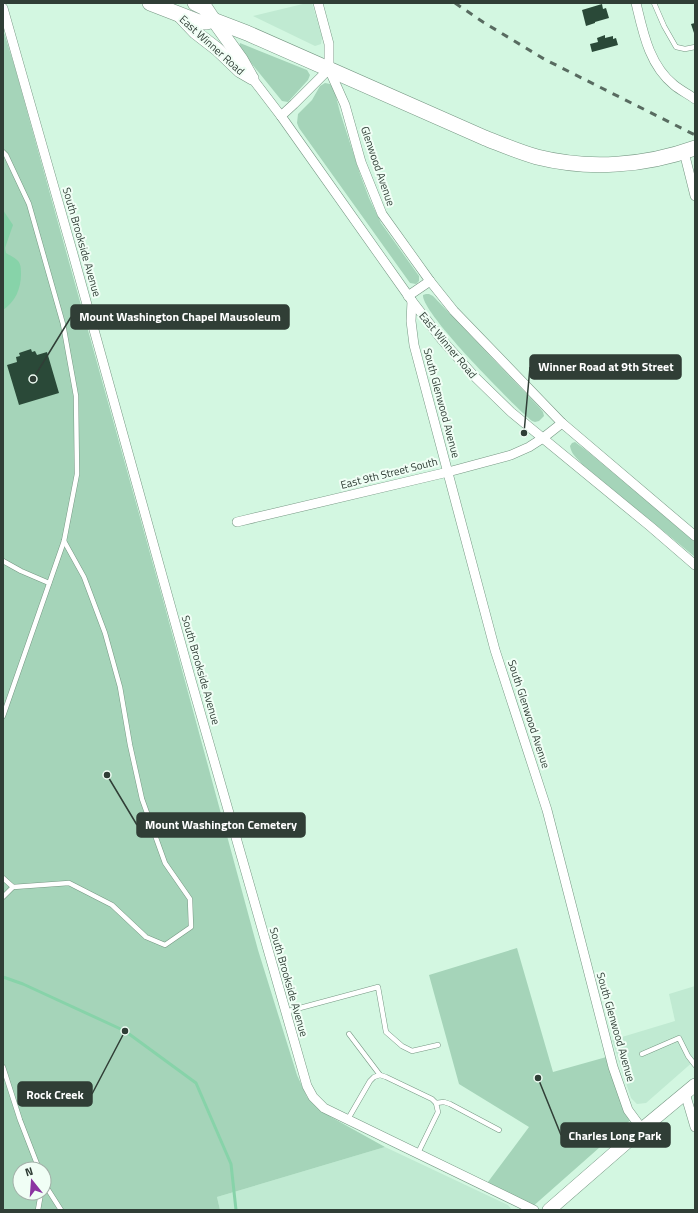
<svg xmlns="http://www.w3.org/2000/svg" width="698" height="1213" viewBox="0 0 698 1213" font-family="'Titillium Web',sans-serif">
<style>
.built{fill:#c0ead2}
.green{fill:#a5d4b9;fill-rule:evenodd}
.water{fill:#87d3a9}
.lines{fill:none;stroke-linecap:round;stroke-linejoin:round}
.stream{stroke:#87d3a9;stroke-width:3}
.building{fill:#2a4938}
.lane-casing{stroke:#769783;stroke-width:5.5}
.street-casing{stroke:#769783;stroke-width:10}
.secondary-casing{stroke:#769783;stroke-width:14}
.primary-casing{stroke:#769783;stroke-width:16}
.lane{stroke:#fff;stroke-width:4.5}
.street{stroke:#fff;stroke-width:9}
.secondary{stroke:#fff;stroke-width:13}
.primary{stroke:#fff;stroke-width:15}
.rail{stroke:#586b60;stroke-width:3;stroke-dasharray:7 7;stroke-linecap:butt}
.labels{text-anchor:middle;stroke-width:4;stroke-linejoin:round;paint-order:stroke}
.street-label{font-size:11px;fill:#303e36;stroke:#f0fef5}
.leader{fill:none;stroke:#303e36;stroke-width:1.5}
.callout-dot{fill:#303e36;stroke:#f0fef5;stroke-width:1.5}
.callout{fill:#303e36;stroke:#303e36;stroke-width:1.5}
.callout-label{font-size:12px;text-anchor:middle;font-weight:bold;fill:#fff}
</style>
<rect width="100%" height="100%" fill="#d3f7e1"/>
<g class="built">
<polygon points="307,3 312,3 322,37 321,44 315,46 253,16"/>
<polygon points="695,986 695,1060 646,1103 637,1104 631,1098 612,1040 675,1021 669,994"/>
<polygon points="385,1147 508,1205 512,1210 220,1210 217,1197"/>
</g>
<g class="green">
<path d="M3,29l12,39 148,532 95,350 39,125 10,22 24,20 54,30 -168,50 3,13h-217zM20,1169h24v24h-24z"/>
<polygon points="240,43 307,70 310,75 308,80 288,102 282,101 239,48"/>
<polygon points="325,83 330,84 334,89 340,112 360,174 369,198 381,223 419,276 419,281 416,284 410,283 299,128 297,123 298,114 312,100 320,86"/>
<path d="M426,294h3l4,2 106,111 4,5 1,4 -5,5 -4,1 -3,-1c-18,-15 -111,-108 -109,-126z"/>
<path d="M575,442l12,9 108,91v15l-113,-93c-5,-6 -11,-10 -12,-18l2,-3z"/>
<polygon points="517,948 553,1072 610,1056 634,1117 531,1208 485,1186 529,1127 459,1084 429,975"/>
</g>
<path class="water" d="M3,210l10,15 -8,23 1,5c3,2 8,4 11,7 4,3 4,9 4,14 0,15 -6,28 -18,36z"/>
<g class="lines">
<polyline class="stream" points="3,977 23,984 125,1031 196,1083 231,1164 236,1210"/>
</g>
<g class="building">
<polygon points="602,4 603,9 606,8 609,18 595,22 595,23 586,26 582,10"/>
<polygon points="695,23 695,36 691,24"/>
<polygon points="605,35 605,38 613,36 613,39 616,38 618,45 592,52 590,44 598,42 597,38"/>
<polygon points="31,349 32,352 35,351 37,355 47,352 59,393 19,405 7,365 17,362 16,357 20,356 19,353"/>
</g>
<g class="lines">
<defs>
<g id="lane">
<polyline points="654,3 664,26 676,47 685,49 695,47"/>
<polyline points="3,152 6,155 29,204 63,324 76,396 77,474 64,541 3,716"/>
<polyline points="3,561 21,571 49,583"/>
<polyline points="3,878 13,887 3,897"/>
<polyline points="13,887 69,883 112,905 146,937 165,945 191,927 190,899 165,863 142,799 130,745 120,687 105,633 84,577 64,541"/>
<polyline points="285,1012 378,987 386,1032 402,1046 412,1051 438,1045"/>
<polyline points="349,1034 380,1075"/>
<polyline points="642,1054 679,1038 688,1056 695,1065"/>
<polyline points="3,1067 20,1120 39,1169"/>
<polyline points="436,1103 444,1102 450,1104 499,1130"/>
<polyline points="348,1119 370,1081 374,1077 380,1075 386,1077 432,1099 436,1103 438,1112 418,1153"/>
<polyline points="44,1180 47,1188 61,1210"/>
<polyline points="38,1210 41,1193"/>
</g>
<g id="street">
<path d="M636,3c7,29 13,62 38,82 6,5 14,9 21,14"/>
<polyline points="3,8 73,254 191,680 307,1086 313,1097 324,1108 534,1210"/>
<polyline points="329,69 345,105 361,162 382,214 430,281 454,311 562,423 695,536"/>
<polyline points="252,78 281,116 412,301 442,340 475,377 511,412 651,527 695,565"/>
<polyline points="281,116 294,104 329,69 329,44 318,3"/>
<polyline points="684,152 695,196"/>
<polyline points="408,296 430,281"/>
<polyline points="412,301 411,321 414,345 495,650 547,810 613,1067 628,1110 642,1129"/>
<polyline points="237,522 448,472 511,455 529,447 543,438 562,423"/>
<polyline points="685,1093 695,1127"/>
</g>
<g id="secondary">
<polyline points="178,14 195,32 217,49 240,71 252,78"/>
<polyline points="213,20 241,59 250,75"/>
<polyline points="549,1210 642,1129 695,1085"/>
</g>
<g id="primary">
<path d="M150,3l49,19h8l6,-2 34,13 238,105c18,7 34,14 52,19 52,13 108,9 158,-9"/>
<polyline points="195,3 205,8 213,20"/>
</g>
</defs>
<use href="#lane" class="lane-casing"/>
<use href="#street" class="street-casing"/>
<use href="#secondary" class="secondary-casing"/>
<use href="#primary" class="primary-casing"/>
<use href="#lane" class="lane"/>
<use href="#street" class="street"/>
<use href="#secondary" class="secondary"/>
<use href="#primary" class="primary"/>
<polyline class="rail" points="455,3 483,22 544,59 695,135"/>
</g>
<g class="labels">
<g class="street-label">
<text transform="translate(212 45) rotate(42)" y="4">East Winner Road</text>
<text transform="translate(378 166) rotate(71)" y="4">Glenwood Avenue</text>
<text transform="translate(82 242) rotate(74)" y="4">South Brookside Avenue</text>
<text transform="translate(448 345) rotate(50)" y="4">East Winner Road</text>
<text transform="translate(442 403) rotate(75)" y="4">South Glenwood Avenue</text>
<text transform="translate(389 473) rotate(-14)" y="4">East 9th Street South</text>
<text transform="translate(201 670) rotate(74)" y="4">South Brookside Avenue</text>
<text transform="translate(529 714) rotate(72)" y="4">South Glenwood Avenue</text>
<text transform="translate(289 982) rotate(74)" y="4">South Brookside Avenue</text>
<text transform="translate(616 1027) rotate(74)" y="4">South Glenwood Avenue</text>
</g>
</g>
<path class="leader" d="M33 379L71 317M524 433L530 367M107 775L137 825M125 1031L92 1094M538 1078L561 1135"/>
<g class="callout-dot">
<circle cx="33" cy="379" r="4"/>
<circle cx="524" cy="433" r="4"/>
<circle cx="107" cy="775" r="4"/>
<circle cx="125" cy="1031" r="4"/>
<circle cx="538" cy="1078" r="4"/>
</g>
<g class="callout">
<rect x="71" y="305" width="218" height="24" rx="4"/>
<rect x="530" y="355" width="151" height="24" rx="4"/>
<rect x="137" y="813" width="168" height="24" rx="4"/>
<rect x="18" y="1082" width="74" height="24" rx="4"/>
<rect x="561" y="1123" width="109" height="24" rx="4"/>
</g>
<g class="callout-label">
<text x="180" y="321">Mount Washington Chapel Mausoleum</text>
<text x="606" y="371">Winner Road at 9th Street</text>
<text x="221" y="829">Mount Washington Cemetery</text>
<text x="55" y="1099">Rock Creek</text>
<text x="615" y="1140">Charles Long Park</text>
</g>
<rect width="698" height="1213" fill="none" stroke="#303e36" stroke-width="8"/>
<g transform="translate(32 1181) rotate(343)"><circle r="19" fill="#f0fef5" stroke="#a3b1a9"/>
<path d="M0-3L7 15L0 10L-7 15Z" fill="#8b34a1"/>
<text y="-6" font-size="11" font-weight="bold" text-anchor="middle" fill="#303e36">N</text>
</g>
</svg>
